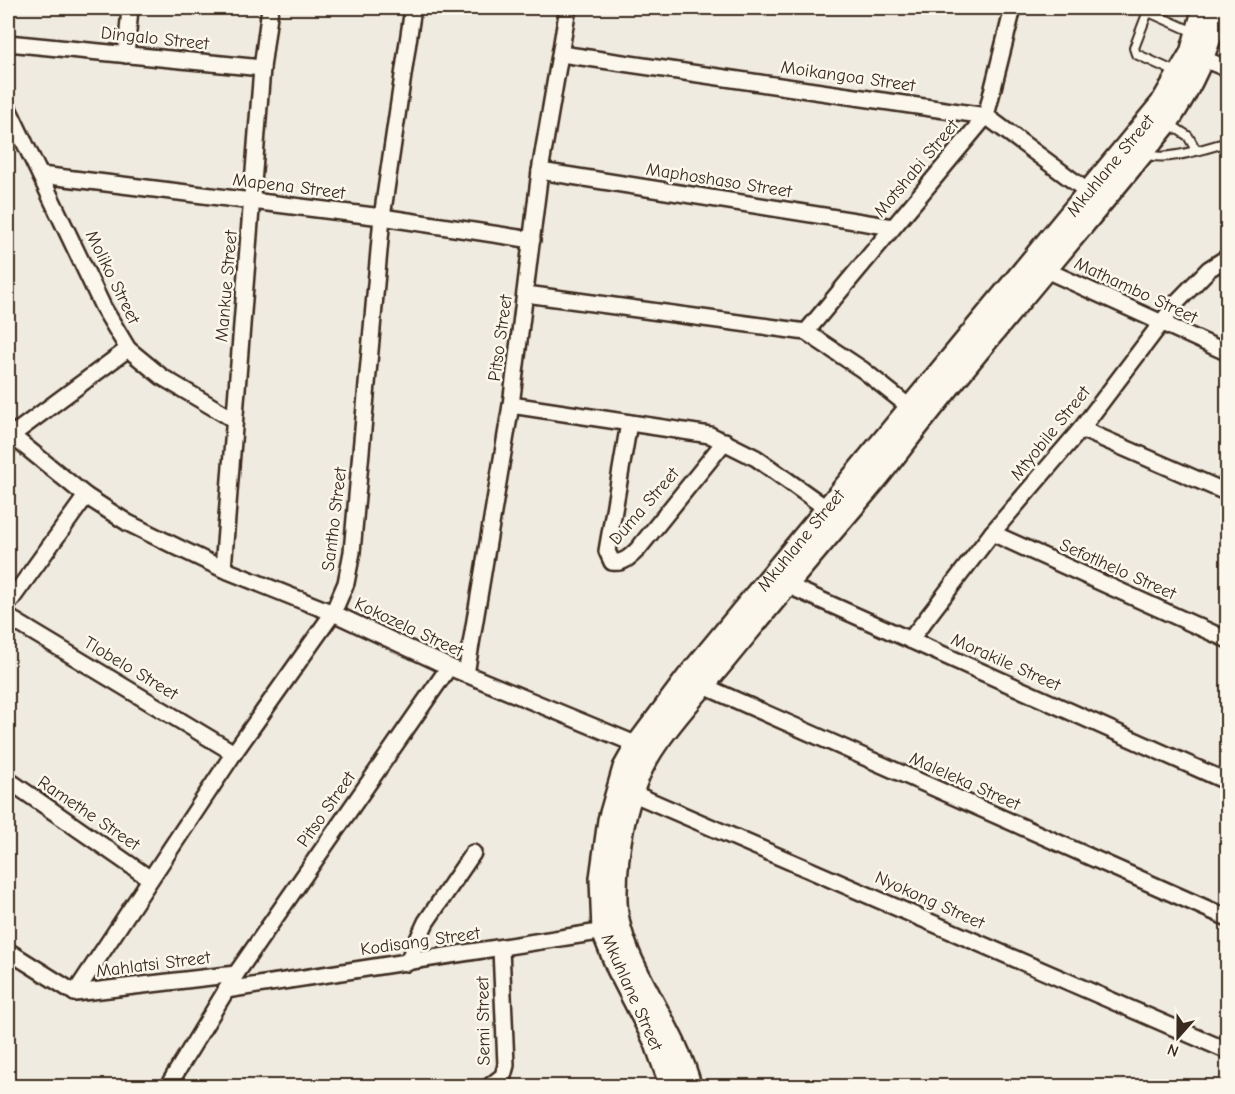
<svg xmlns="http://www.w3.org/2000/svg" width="1235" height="1094" viewBox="0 0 1235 1094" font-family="'Comic Neue',sans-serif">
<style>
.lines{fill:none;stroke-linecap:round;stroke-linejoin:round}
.lane-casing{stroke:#3b2a1e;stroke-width:12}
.street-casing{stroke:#3b2a1e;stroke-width:20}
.secondary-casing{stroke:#3b2a1e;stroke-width:26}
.lane{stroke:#fbf7ec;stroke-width:8}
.street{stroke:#fbf7ec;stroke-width:15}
.secondary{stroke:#fbf7ec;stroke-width:21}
.labels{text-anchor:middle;stroke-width:5;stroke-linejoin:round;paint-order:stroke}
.street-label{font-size:18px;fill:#3b2a1e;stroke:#fbf7ec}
</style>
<rect width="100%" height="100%" fill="#f0ebe0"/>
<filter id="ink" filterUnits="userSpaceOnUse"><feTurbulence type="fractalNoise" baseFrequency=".0167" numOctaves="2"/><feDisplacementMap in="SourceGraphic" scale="12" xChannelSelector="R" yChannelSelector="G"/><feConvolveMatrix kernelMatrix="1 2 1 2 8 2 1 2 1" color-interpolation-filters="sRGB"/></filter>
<g filter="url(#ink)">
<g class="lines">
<defs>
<g id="lane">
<polyline points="1178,73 1136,54 1134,48 1147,14 1151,13 1196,33"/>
<polyline points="1168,123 1188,136 1196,150"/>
<path d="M1145,153c16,11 64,-6 83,-11"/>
</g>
<g id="street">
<polyline points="8,43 262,68"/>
<polyline points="561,54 986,116 1095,197"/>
<polyline points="126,55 130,8"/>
<polyline points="1194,55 1228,69"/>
<polyline points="8,108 103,307 128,349 162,377 233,419"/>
<polyline points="540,171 893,227"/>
<polyline points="41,175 382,217 532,240"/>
<polyline points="1037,266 1228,353"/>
<polyline points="526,294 806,332 863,370 917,413"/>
<polyline points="806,332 986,116 1013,8"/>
<polyline points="511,405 710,435 756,458 833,513"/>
<path d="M629,423l-22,128 5,11c11,2 18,-5 26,-13l87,-108"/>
<polyline points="8,429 11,435 86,496 128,523 177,547 223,569 333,613 449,667 645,748"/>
<polyline points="1081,429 1228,493"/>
<polyline points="8,438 128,349"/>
<polyline points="992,533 1228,640"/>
<polyline points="223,569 262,68 270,8"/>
<polyline points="778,581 1228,782"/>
<polyline points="8,604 86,496"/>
<polyline points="8,617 234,753"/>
<polyline points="910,640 992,533 1081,429 1178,301 1209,269 1228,257"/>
<polyline points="466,674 511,405 540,171 568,8"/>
<polyline points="695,682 1228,918"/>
<polyline points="8,780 149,878"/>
<polyline points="625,790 1228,1051"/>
<polyline points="8,951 75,993"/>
<polyline points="407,963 426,922 473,853"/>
<polyline points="226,990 612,930"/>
<polyline points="75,993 234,753 333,613 346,583 352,552 382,217 413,8"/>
<polyline points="75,993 236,974"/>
<polyline points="168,1086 236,974 449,667"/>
<polyline points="490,1086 503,1076 506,1065 501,949"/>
</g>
<g id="secondary">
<path id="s1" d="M671,1086l-16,-45 -37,-72 -15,-37 -2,-54 8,-58 15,-52 13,-23 50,-67 474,-574 30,-51 13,-45"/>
<path d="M690,1086c-14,-59 -73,-126 -74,-184 -1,-49 9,-110 36,-152 20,-31 47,-59 70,-87 46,-56 93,-112 140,-167 22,-25 41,-52 62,-78 79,-100 163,-196 243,-295 25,-37 41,-72 52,-115"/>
</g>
</defs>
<use href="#lane" class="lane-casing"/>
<use href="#street" class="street-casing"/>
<use href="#secondary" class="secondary-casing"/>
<use href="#lane" class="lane"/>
<use href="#street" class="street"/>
<use href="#secondary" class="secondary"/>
</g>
</g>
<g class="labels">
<g class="street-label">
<text transform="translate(155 38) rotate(6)" y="6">Dingalo Street</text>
<text transform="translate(848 76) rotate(8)" y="6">Moikangoa Street</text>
<text dy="6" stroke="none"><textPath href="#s1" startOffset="1110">Mkuhlane Street</textPath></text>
<text transform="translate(916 168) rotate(-50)" y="6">Motshabi Street</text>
<text transform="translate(719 180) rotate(9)" y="6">Maphoshaso Street</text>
<text transform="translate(289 186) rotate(7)" y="6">Mapena Street</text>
<text transform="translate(113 277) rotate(64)" y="6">Moliko Street</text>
<text transform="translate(226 286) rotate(-85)" y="6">Mankue Street</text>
<text transform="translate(1136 290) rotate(25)" y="6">Mathambo Street</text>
<text transform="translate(500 338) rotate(-82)" y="6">Pitso Street</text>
<text transform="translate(1050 433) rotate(-51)" y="6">Mtyobile Street</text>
<text transform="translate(644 506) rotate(-49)" y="6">Duma Street</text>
<text transform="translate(334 519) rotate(-83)" y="6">Santho Street</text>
<text dy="6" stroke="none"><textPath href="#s1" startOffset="624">Mkuhlane Street</textPath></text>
<text transform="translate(1118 569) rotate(24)" y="6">Sefotlhelo Street</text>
<text transform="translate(409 627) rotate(25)" y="6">Kokozela Street</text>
<text transform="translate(1006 662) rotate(24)" y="6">Morakile Street</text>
<text transform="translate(131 668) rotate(31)" y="6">Tlobelo Street</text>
<text transform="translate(965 781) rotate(24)" y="6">Maleleka Street</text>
<text transform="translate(326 809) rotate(-55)" y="6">Pitso Street</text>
<text transform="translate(89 813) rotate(34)" y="6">Ramethe Street</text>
<text transform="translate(930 900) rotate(24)" y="6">Nyokong Street</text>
<text transform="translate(420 941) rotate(-8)" y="6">Kodisang Street</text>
<text transform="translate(153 964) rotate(-7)" y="6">Mahlatsi Street</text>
<text transform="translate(632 992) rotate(66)" y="6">Mkuhlane Street</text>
<text transform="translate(483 1021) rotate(-91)" y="6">Semi Street</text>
</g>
</g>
<rect width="1235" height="1094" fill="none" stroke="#fbf7ec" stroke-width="30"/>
<rect x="15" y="15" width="1205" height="1064" fill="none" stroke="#3b2a1e" stroke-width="2" filter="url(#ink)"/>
<g transform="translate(1178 1037) rotate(201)" stroke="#fbf7ec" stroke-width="4.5" paint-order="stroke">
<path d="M0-4.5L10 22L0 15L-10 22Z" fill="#3b2a1e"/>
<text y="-9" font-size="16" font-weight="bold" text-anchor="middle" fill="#3b2a1e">N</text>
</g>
</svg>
